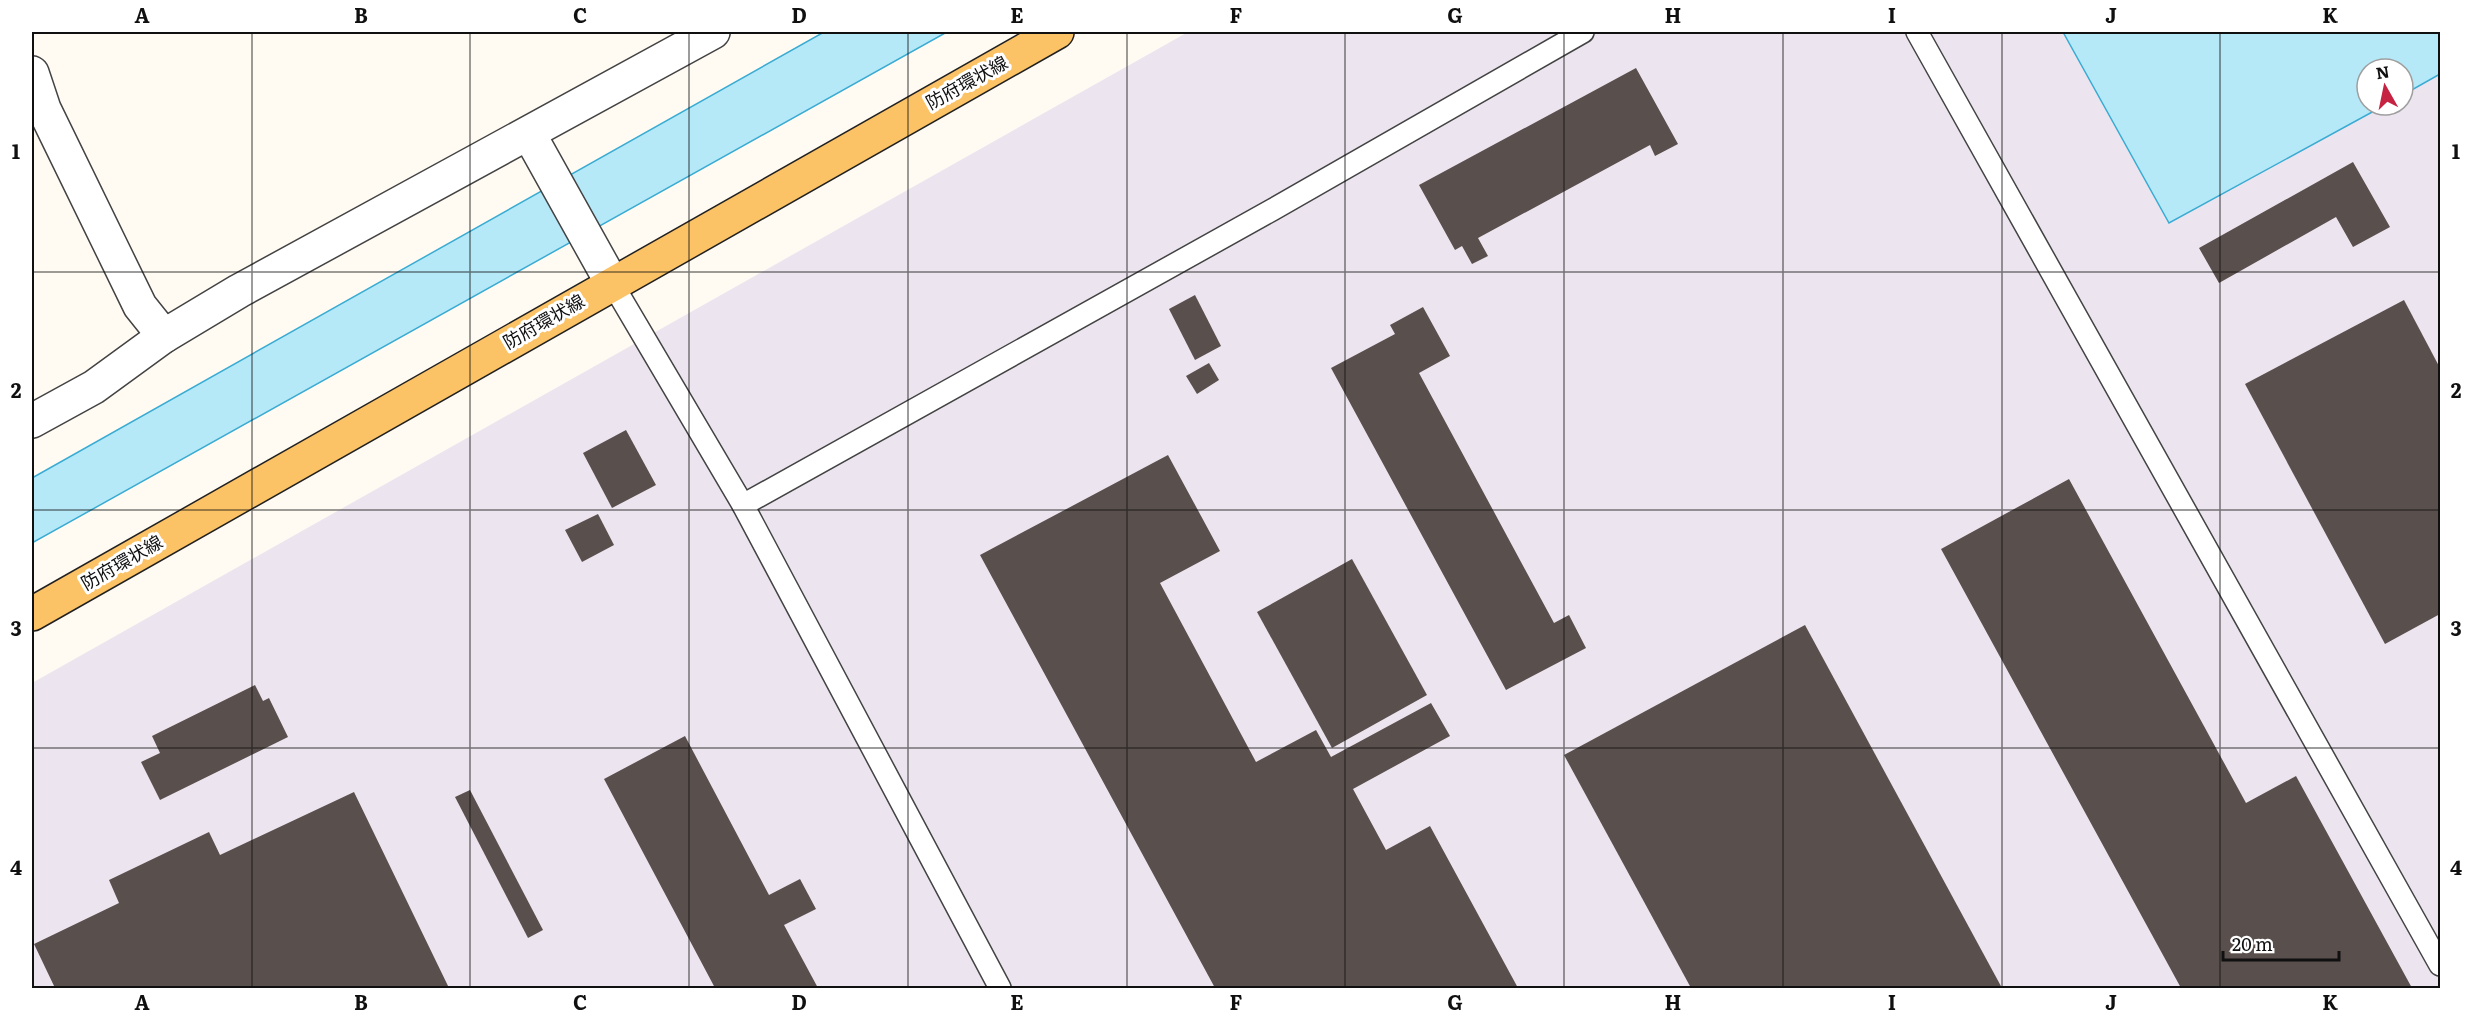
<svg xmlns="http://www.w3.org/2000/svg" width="2472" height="1020" viewBox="0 0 2472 1020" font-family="Literata,'Noto Sans JP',serif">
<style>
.industrial{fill:#ece5ef;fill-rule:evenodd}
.water{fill:#b6e9f8;stroke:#3aabd2;stroke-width:1.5}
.building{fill:#594f4c}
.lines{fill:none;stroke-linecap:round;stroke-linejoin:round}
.service-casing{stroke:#434343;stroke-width:24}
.minor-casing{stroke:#434343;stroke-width:36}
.tertiary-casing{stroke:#434343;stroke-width:36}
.primary-casing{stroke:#212121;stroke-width:36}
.service{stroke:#fff;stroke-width:21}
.minor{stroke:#fff;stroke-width:33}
.tertiary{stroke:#fff;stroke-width:33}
.primary{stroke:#fcc266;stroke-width:33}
.grid{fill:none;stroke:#101010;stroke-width:1.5;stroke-opacity:0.55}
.labels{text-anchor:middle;stroke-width:6;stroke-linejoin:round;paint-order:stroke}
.street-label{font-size:18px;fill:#101010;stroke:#fff}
.neatline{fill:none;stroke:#101010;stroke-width:2}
.grid-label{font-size:20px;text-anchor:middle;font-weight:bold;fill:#101010}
</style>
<rect width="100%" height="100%" fill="#fffbf3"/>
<path class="industrial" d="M1188,32h1252v956h-2408v-305zM2367,69h36v36h-36z"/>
<g class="water">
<polygon points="824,32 947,32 32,543 32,478"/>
<polygon points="2063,32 2440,32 2440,74 2403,95 2403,69 2367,69 2367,105 2385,105 2169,223"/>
</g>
<g class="building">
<polygon points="1636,68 1678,144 1655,156 1650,145 1478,238 1488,256 1472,264 1462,246 1455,250 1419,185"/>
<polygon points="2353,162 2390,227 2353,247 2336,217 2219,283 2199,248"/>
<polygon points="1195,295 1221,346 1195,360 1169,309"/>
<polygon points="2404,300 2440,368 2440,614 2385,644 2245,384"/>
<polygon points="1423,307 1450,356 1419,373 1554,623 1569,615 1586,648 1506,690 1331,368 1395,334 1390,325"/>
<polygon points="1209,363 1219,380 1197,394 1186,376"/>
<polygon points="626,430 656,485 612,508 583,453"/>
<polygon points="1168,455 1220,551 1160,583 1256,762 1316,730 1331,757 1431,703 1450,736 1353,789 1386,850 1430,826 1518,988 1215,988 980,555"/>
<polygon points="2069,479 2246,803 2296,776 2412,988 2181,988 1941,549"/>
<polygon points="598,514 614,545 582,562 565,530"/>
<polygon points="1352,559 1427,695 1332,748 1257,612"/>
<polygon points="1805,625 2002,988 1691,988 1564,755"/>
<polygon points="255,685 263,701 269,698 288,737 160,800 141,762 160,753 152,736"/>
<polygon points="685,736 769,895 800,879 816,909 784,925 818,988 715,988 604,779"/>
<polygon points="470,790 543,930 528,938 455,797"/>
<polygon points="354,792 449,988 55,988 34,944 119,903 109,880 209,832 220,855"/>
</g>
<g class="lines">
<defs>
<g id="service">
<polyline points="1917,32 2440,965"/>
<polyline points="612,283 743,505 1000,988"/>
<polyline points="743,505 1272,210 1583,32"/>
</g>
<polyline id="minor" points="32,73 44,109 140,306 164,336"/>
<g id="tertiary">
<polyline points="529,134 612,283"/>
<polyline points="32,421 94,387 164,336 239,291 713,32"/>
</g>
<polyline id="primary" points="32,614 1057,32"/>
</defs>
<use href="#service" class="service-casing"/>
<use href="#minor" class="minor-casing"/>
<use href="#tertiary" class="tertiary-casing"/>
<use href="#primary" class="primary-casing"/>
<use href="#service" class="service"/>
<use href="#minor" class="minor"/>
<use href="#tertiary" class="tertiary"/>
<use href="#primary" class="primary"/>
</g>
<path class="grid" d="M252,32v956M470,32v956M689,32v956M908,32v956M1127,32v956M1345,32v956M1564,32v956M1783,32v956M2002,32v956M2220,32v956M32,272h2408M32,510h2408M32,748h2408"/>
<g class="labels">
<g class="street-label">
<text transform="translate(967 83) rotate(-29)" y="6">防府環状線</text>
<text transform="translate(544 322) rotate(-30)" y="6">防府環状線</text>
<text transform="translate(122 563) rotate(-30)" y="6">防府環状線</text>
</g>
</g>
<rect width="2472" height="1020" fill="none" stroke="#ffffff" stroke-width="66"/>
<g transform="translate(2385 87) rotate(351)"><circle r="28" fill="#ffffff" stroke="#9f9f9f" stroke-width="1.5"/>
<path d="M0-4.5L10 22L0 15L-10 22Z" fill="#c62242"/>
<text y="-9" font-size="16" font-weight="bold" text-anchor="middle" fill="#101010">N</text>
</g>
<path d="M2223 951v9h116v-9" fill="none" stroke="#101010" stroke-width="3"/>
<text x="2232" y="951" font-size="18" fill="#101010" stroke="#ffffff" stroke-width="4.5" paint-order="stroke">20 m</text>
<rect x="33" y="33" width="2406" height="954" class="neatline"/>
<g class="grid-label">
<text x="142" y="23">A</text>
<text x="361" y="23">B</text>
<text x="580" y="23">C</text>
<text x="799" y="23">D</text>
<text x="1017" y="23">E</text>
<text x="1236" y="23">F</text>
<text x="1455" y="23">G</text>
<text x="1673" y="23">H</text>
<text x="1892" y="23">I</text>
<text x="2111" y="23">J</text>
<text x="2330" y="23">K</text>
<text x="16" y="159">1</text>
<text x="2456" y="159">1</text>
<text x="16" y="398">2</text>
<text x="2456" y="398">2</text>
<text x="16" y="636">3</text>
<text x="2456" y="636">3</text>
<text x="16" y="875">4</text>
<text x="2456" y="875">4</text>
<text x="142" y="1010">A</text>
<text x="361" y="1010">B</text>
<text x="580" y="1010">C</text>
<text x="799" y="1010">D</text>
<text x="1017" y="1010">E</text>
<text x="1236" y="1010">F</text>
<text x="1455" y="1010">G</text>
<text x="1673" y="1010">H</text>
<text x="1892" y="1010">I</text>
<text x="2111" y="1010">J</text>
<text x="2330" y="1010">K</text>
</g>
</svg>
